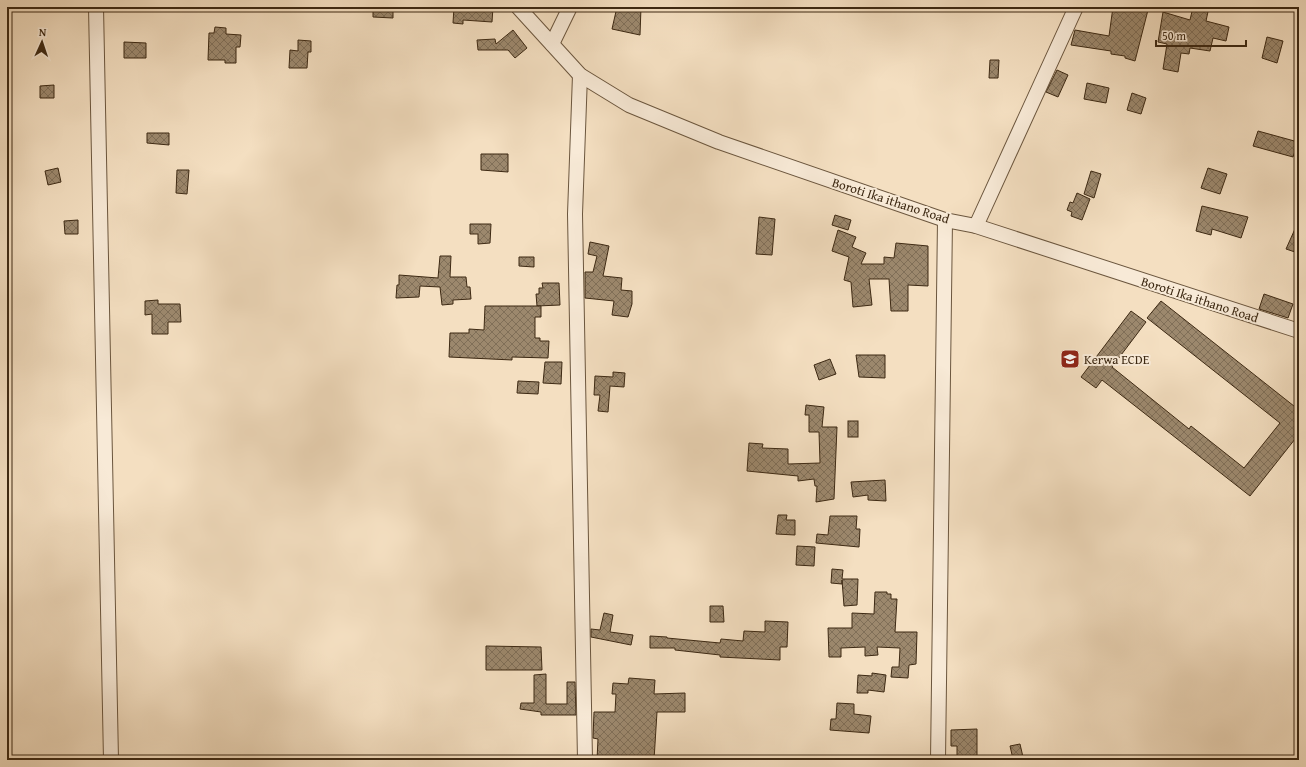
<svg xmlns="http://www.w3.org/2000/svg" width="1306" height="767" viewBox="0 0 1306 767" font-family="'Gentium Book Plus',serif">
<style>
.building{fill:url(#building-cross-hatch);stroke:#3d2913}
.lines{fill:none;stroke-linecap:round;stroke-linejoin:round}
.street-casing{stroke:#6b563e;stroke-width:16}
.street{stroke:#f8ead7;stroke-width:14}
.labels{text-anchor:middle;stroke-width:4;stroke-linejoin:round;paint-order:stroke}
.street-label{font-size:13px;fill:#3d2913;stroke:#f8ead7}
.poi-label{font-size:13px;fill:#3d2913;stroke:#f8ead7;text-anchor:start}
</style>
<defs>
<pattern id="building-cross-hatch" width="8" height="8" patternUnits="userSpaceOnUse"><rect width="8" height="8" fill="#9c886d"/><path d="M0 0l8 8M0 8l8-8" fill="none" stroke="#806f58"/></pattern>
</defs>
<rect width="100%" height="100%" fill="#f4dfc1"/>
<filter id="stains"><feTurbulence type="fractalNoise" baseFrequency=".005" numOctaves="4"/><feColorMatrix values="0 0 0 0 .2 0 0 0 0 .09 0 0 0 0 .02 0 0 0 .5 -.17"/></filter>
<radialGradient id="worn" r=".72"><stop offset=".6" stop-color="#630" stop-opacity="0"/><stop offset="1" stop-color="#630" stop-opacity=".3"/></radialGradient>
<g class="building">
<polygon points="373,7 393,7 393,18 373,17"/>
<polygon points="454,7 493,7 492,22 463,20 463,24 453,23"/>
<polygon points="617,7 641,7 640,35 612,29"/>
<polygon points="1113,7 1148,10 1135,61 1125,58 1125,56 1111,54 1111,51 1071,45 1075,30 1109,36"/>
<polygon points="1193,7 1209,7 1206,21 1229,27 1226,41 1213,38 1210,51 1190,48 1189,54 1181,53 1178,72 1163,69 1167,44 1158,42 1163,12 1190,20"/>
<polygon points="215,27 226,28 226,34 241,35 240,47 236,47 236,63 225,63 225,60 208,60 209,33 214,33"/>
<polygon points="513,30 527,48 515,58 508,50 478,50 477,40 495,39 496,44"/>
<polygon points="1267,37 1283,41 1277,63 1262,58"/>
<polygon points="298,40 311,41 311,52 308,52 307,68 289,68 290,50 298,51"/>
<polygon points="124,42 146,43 146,58 124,58"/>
<polygon points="990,60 999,60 998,78 989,78"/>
<polygon points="1057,70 1068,75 1058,97 1046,92"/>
<polygon points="1087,83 1109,88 1106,103 1084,99"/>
<polygon points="54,85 54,98 40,98 40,86"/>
<polygon points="1132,93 1146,98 1141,114 1127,110"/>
<polygon points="1258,131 1298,142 1293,157 1253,146"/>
<polygon points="147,133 169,133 169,145 147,143"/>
<polygon points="481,154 508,154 508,172 481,170"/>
<polygon points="58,168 61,182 48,185 45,171"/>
<polygon points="1208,168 1227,174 1220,194 1201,188"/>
<polygon points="177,170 189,170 187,194 176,193"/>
<polygon points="1091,171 1101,174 1094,198 1084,194"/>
<polygon points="1077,193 1090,199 1082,220 1071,216 1072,212 1067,210 1070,202 1073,203"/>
<polygon points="1202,206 1248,217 1241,238 1212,229 1211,235 1196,231"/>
<polygon points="835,215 851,220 848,230 832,225"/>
<polygon points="759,217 775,219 772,255 756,254"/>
<polygon points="78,220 78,234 65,234 64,221"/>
<polygon points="1299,220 1299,240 1295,252 1286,249"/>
<polygon points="470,224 491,224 490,243 478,244 478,234 470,234"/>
<polygon points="838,230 856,237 852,247 866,253 861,264 884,264 884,257 894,258 896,243 928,246 928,286 908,285 908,311 891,311 889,279 869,279 872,305 853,307 851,282 844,280 849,257 832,251"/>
<polygon points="590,242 609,246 603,276 622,278 621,290 632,291 632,304 628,317 612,315 614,301 585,298 585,272 593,272 597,256 588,254"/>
<polygon points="440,256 451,256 450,277 466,277 467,287 470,287 471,299 453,300 453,304 442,305 440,287 420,286 419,297 396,298 397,285 399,285 399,275 438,278"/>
<polygon points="519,257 534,257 534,267 519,266"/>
<polygon points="542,283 559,283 560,305 537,306 536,294 539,294 539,288 543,288"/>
<polygon points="1264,294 1293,304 1288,318 1259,309"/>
<polygon points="158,300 158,304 180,304 181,322 168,322 168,334 152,334 152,314 145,315 145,301"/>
<polygon points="1161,301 1299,410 1299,434 1250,496 1102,380 1096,388 1081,377 1131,311 1146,322 1112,367 1189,429 1191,426 1244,468 1280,423 1147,318"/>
<polygon points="485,306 541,306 541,317 535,317 535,338 540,338 540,341 549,341 548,358 512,357 512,360 449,357 450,333 469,333 469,329 484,330"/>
<polygon points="856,355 885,355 885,378 859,377"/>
<polygon points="830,359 836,374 819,380 814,365"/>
<polygon points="545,362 562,362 561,384 543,383"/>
<polygon points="613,372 625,373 624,387 610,386 608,412 598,411 600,395 594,395 595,376 613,377"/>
<polygon points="518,381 539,382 538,394 517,393"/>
<polygon points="806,405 824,407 822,427 837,427 834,499 816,502 817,486 815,486 814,479 798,481 798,476 747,471 749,443 763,444 762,448 788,449 788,464 820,463 819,432 809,432 809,415 805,415"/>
<rect x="848" y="421" width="10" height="16"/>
<polygon points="885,480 886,501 868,500 868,495 853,497 851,482"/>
<polygon points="778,515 787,515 786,520 795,520 795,535 776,534"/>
<polygon points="830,516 857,516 856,529 860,529 859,547 816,543 817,534 828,535"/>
<polygon points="797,546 815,547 814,566 796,565"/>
<polygon points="832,569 843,570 842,579 858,579 857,605 844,606 842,580 842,584 831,583"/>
<polygon points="875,592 887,592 887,594 891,594 891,599 897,599 895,632 917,632 916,664 909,665 908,678 891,677 892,667 899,667 900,648 877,647 878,655 865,656 865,647 841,648 841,657 829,657 828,628 852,628 852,613 874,614"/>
<polygon points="710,606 723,606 724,622 710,622"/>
<polygon points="604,613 613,615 610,632 633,635 631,645 591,637 591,629 600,630"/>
<polygon points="765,621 788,622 787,647 780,647 780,660 720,657 720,655 675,650 675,648 650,648 650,636 667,637 667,638 720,643 721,639 743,641 744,631 765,632"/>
<polygon points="486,646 541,647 542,670 486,670"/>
<polygon points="872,673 886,675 884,692 868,690 868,693 857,693 858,675 872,676"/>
<polygon points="546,674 546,704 567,704 567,682 575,682 576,715 541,715 541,712 520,709 521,703 534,703 534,675"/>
<polygon points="629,678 655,680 654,694 685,693 685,712 657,712 654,760 597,760 598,739 593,738 594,712 615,712 616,694 612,694 613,683 628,684"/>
<polygon points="837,703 854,704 854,714 871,716 869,733 830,730 831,719 836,719"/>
<polygon points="977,729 977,760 957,760 957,746 951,746 951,730"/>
<polygon points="1020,744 1023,757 1013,759 1010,746"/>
</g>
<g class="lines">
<defs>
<g id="street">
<polyline points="96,7 111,760"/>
<polyline points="518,7 580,75 629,105 719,142 945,220 976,226 1299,331"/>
<polyline points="552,44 570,7"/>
<polyline points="580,75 575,214 585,760"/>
<polyline points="976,226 1076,7"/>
<polyline points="938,760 945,220"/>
</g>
</defs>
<use href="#street" class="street-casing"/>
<use href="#street" class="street"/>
</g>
<defs>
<symbol id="school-square" viewBox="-11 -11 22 22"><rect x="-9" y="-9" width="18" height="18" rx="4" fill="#8f2418" stroke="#f8ead7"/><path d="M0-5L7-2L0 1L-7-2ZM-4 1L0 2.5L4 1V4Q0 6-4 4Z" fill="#fff"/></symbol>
</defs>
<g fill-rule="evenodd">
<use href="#school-square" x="1059" y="348" width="22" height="22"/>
</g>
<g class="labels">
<g class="street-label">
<text transform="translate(891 200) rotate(18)" y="5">Boroti Ika ithano Road</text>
<text transform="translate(1200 299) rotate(18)" y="5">Boroti Ika ithano Road</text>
</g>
<g class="poi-label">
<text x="1084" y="364">Kerwa ECDE</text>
</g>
</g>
<rect width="1306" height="767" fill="none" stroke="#f4dfc1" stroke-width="24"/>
<rect x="8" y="8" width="1290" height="751" fill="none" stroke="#3d2913" stroke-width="2"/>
<rect x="12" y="12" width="1282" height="743" fill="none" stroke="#3d2913"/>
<g transform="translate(42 42) rotate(3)" stroke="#f8ead7" stroke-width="3" paint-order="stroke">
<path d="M0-3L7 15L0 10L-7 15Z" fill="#3d2913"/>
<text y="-6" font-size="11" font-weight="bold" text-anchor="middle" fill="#3d2913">N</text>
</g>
<path d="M1156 40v6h90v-6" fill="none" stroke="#3d2913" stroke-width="2"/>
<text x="1162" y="40" font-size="12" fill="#3d2913" stroke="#f8ead7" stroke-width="3" paint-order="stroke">50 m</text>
<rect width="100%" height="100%" filter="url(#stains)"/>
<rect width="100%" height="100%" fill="url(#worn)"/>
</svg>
